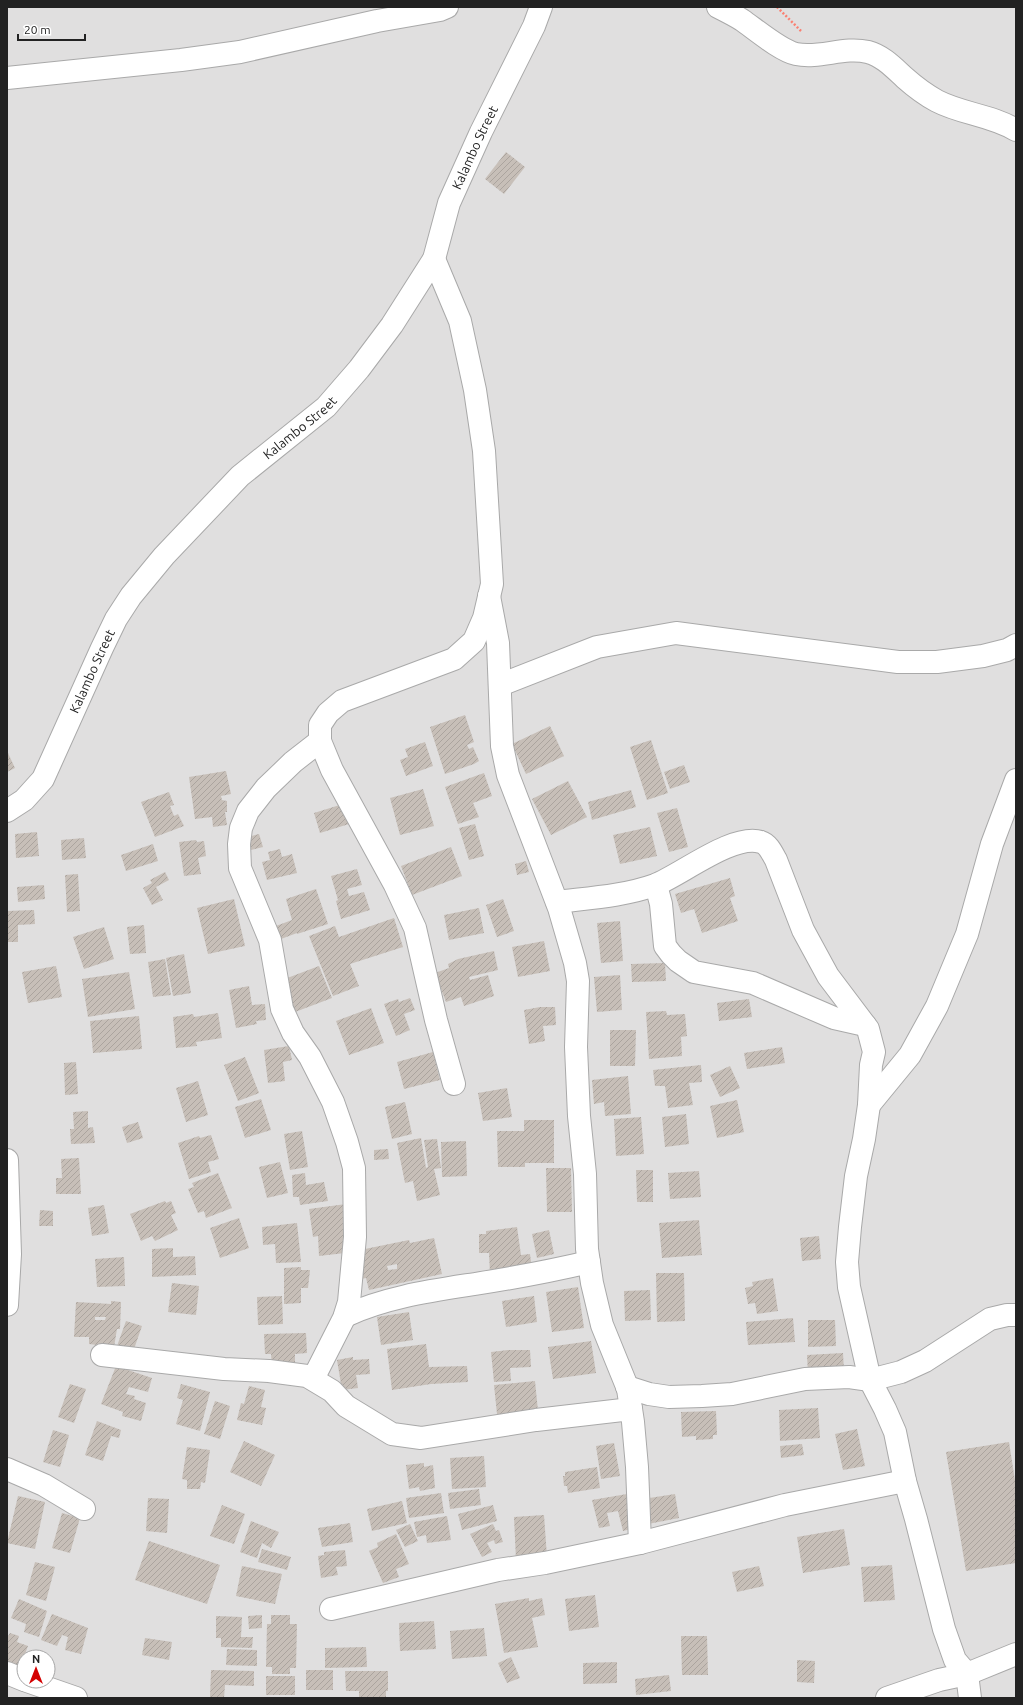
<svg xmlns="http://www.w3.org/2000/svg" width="1023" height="1705" viewBox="0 0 1023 1705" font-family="Ubuntu,sans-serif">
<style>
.residential{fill:#e0dfdf;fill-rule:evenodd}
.building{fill:url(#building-hatch);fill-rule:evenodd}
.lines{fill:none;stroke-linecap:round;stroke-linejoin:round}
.street-casing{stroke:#a9a9a9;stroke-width:24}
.path{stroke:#fa8072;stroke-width:2.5;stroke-dasharray:2 2;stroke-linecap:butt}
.street{stroke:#fff;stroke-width:22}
.labels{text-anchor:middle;stroke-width:3.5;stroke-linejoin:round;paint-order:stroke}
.street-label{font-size:13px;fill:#222;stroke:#fff}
</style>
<defs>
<pattern id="building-hatch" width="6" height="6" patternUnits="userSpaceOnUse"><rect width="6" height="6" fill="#c7bfb8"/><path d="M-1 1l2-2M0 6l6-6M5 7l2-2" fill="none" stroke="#aba49e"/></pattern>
</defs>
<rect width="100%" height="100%" fill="#f2efe9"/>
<path class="residential" d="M7,7h1009v1691h-1009zM24,1657h24v24h-24z"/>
<g class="building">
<polygon points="506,152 525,167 504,194 485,179"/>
<polygon points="465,715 474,742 467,745 469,749 473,747 479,761 474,764 445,774 430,727"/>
<polygon points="550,726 564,756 526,774 512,744"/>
<polygon points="651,740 668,793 647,800 630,747"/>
<polygon points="425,742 433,766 406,776 400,760 408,757 405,749"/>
<polygon points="7,751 15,768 7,772"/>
<polygon points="684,765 690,782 670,789 664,772"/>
<polygon points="226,771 231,794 221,796 222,800 227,801 227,812 225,812 227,825 213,827 212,817 195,819 189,777"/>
<polygon points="484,773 492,796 473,803 479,817 458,824 445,787"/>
<polygon points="568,781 587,817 551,835 532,799"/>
<polygon points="423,789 434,826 400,835 390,798"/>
<polygon points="631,790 636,807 592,820 588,802"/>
<polygon points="169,792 174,805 170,806 174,816 178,814 184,826 155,837 141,802"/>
<polygon points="343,804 349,824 320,833 314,813"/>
<polygon points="677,808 688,847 669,852 657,813"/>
<polygon points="475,824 484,856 469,860 459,828"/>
<polygon points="650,827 657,856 620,864 613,835"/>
<polygon points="37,832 39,856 16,858 15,834"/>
<polygon points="259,834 263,847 251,850 248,837"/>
<polygon points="84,838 86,858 62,860 61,840"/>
<polygon points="196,840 197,842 204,841 206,856 198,858 201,874 184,876 179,842"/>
<polygon points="153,844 158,861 126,871 121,855"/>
<polygon points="451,847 462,876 412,895 401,866"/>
<polygon points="280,849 282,857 292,854 297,873 267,880 262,862 270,860 268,852"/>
<polygon points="526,861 529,872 517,875 515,864"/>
<polygon points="357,869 362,885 347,889 349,896 364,892 370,910 341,919 336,901 338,900 331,876"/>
<polygon points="165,872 169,880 156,887 163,900 152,905 143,888 152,883 150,880"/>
<polygon points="78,874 80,911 67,912 65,875"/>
<polygon points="730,878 735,896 730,898 738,921 702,933 694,909 681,913 675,894"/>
<polygon points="44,885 45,899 18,902 17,887"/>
<polygon points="316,889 328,924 297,934 297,933 281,939 276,926 292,920 286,899"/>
<polygon points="234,899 245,946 208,954 197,908"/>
<polygon points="503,899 514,931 497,937 486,905"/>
<polygon points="479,908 484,933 449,940 444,915"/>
<polygon points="34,910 35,924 18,925 18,942 7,942 7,911"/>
<polygon points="394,918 403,947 350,964 359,986 333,996 309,936 335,926 339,937"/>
<polygon points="620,921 623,961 601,963 597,923"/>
<polygon points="144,925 146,953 130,954 127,927"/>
<polygon points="104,927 114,959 84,969 73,937"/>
<polygon points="544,941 550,971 518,977 512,947"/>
<polygon points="494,951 498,970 469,977 470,980 488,975 494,996 464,1006 461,997 446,1002 435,973 449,968 448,964 458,959"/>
<polygon points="184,954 191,993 173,996 166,958"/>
<polygon points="165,959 171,995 153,997 148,962"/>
<polygon points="665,963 666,981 632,982 631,964"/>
<polygon points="56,966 62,997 28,1003 22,972"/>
<polygon points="319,966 332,998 295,1012 282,980"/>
<polygon points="129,972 135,1009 88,1017 82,979"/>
<polygon points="620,975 622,1010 597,1012 594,977"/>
<polygon points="249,986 252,1005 265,1004 266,1020 256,1021 257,1024 236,1028 229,990"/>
<polygon points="410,998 415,1010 404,1014 410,1030 396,1036 384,1004 398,999 399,1002"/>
<polygon points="749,999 752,1017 719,1021 717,1003"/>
<polygon points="540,1007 555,1007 556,1025 543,1026 545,1041 529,1044 524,1010"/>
<polygon points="371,1008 384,1043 349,1055 336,1021"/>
<polygon points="666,1011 667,1015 685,1014 687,1036 681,1037 682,1056 649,1059 646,1012"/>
<polygon points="218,1013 222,1038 196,1042 197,1046 176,1048 173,1017 193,1014 194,1017"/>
<polygon points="139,1016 142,1049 93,1053 90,1021"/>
<polygon points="610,1030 636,1030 635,1066 610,1066"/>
<polygon points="289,1046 292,1060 283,1062 285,1081 268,1083 264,1050"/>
<polygon points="782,1047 785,1063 747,1069 744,1053"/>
<polygon points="433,1052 440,1080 404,1089 397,1062"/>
<polygon points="245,1057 259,1093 238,1101 224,1065"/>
<polygon points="76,1062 78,1094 65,1095 64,1063"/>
<polygon points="701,1065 702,1082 689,1083 693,1105 668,1108 665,1086 655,1086 653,1070"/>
<polygon points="730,1066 740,1088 720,1097 710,1075"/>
<polygon points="628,1076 631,1114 605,1116 604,1102 594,1104 592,1080"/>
<polygon points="198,1081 208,1115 186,1122 176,1088"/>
<polygon points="507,1088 512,1117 483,1121 478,1093"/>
<polygon points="261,1099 271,1130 245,1138 235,1107"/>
<polygon points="737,1100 744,1132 717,1138 710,1106"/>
<polygon points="405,1102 412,1134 392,1139 385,1107"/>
<polygon points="88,1111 88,1128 93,1127 95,1143 71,1144 70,1129 74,1129 73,1112"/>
<polygon points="686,1114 689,1144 665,1147 662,1117"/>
<polygon points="641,1117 644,1154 616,1156 614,1119"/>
<polygon points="524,1120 554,1120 554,1163 525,1163 525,1167 498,1167 497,1131 524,1131"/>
<polygon points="138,1122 143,1138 127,1143 122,1127"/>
<polygon points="302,1131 308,1167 290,1170 284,1134"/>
<polygon points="211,1135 219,1159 208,1162 211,1172 189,1179 178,1143 199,1136 200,1138"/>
<polygon points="421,1138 426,1168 428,1167 424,1140 437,1139 441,1168 434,1169 440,1195 417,1201 413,1181 405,1183 397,1143"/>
<polygon points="466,1141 467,1176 442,1177 441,1142"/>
<polygon points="388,1149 389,1159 374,1160 374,1150"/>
<polygon points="79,1158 81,1194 56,1194 56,1178 62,1178 61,1159"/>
<polygon points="280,1162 288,1193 267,1198 259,1167"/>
<polygon points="546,1168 571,1168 572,1212 547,1212"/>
<polygon points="636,1170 653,1170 653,1202 637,1202"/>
<polygon points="699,1171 701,1197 670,1199 668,1173"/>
<polygon points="218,1173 232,1208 206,1218 204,1211 198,1213 188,1189 194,1187 192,1183"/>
<polygon points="305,1173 306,1185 324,1182 328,1201 300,1205 299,1197 293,1197 292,1175"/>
<polygon points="165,1201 166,1203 171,1201 176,1213 171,1215 178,1230 155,1241 152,1236 141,1241 130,1214"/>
<polygon points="346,1204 350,1233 343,1233 345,1253 319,1256 318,1236 313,1237 309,1209"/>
<polygon points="104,1205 109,1233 92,1236 88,1208"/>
<polygon points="40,1210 53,1211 53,1226 39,1226"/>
<polygon points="239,1218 249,1248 220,1258 210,1228"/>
<polygon points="699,1220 702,1255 662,1258 659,1223"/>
<polygon points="297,1223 301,1262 276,1263 275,1244 263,1245 262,1227"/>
<polygon points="517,1227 521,1255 530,1254 532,1270 490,1274 489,1253 479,1253 479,1234 486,1234 486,1231"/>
<polygon points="549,1230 554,1254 537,1258 532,1234"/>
<polygon points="819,1236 821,1259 802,1261 800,1238"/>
<path d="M434,1238l8,36 -73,16 -3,-12 -5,1 -1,-29 49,-10 1,3zM397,1264v5l-9,1 -1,-4z"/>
<polygon points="173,1248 173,1257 195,1256 196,1275 152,1277 152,1249"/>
<polygon points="124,1257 125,1286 97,1287 95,1259"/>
<polygon points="301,1267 301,1270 310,1270 308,1288 301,1288 301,1303 284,1304 284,1268"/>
<polygon points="656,1273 684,1273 685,1321 657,1322"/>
<polygon points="773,1278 778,1311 757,1314 755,1303 748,1304 745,1288 753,1286 752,1282"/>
<polygon points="172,1283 199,1286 196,1315 168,1312"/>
<polygon points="578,1287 584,1328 552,1332 546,1292"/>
<polygon points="650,1290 651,1320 625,1321 624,1291"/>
<polygon points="282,1296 283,1324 258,1325 257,1297"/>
<polygon points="534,1296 537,1322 506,1327 502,1301"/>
<path d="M111,1301l10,1 -1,27h-3l-3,18 -25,-3v-7h-15l2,-35 35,2zM95,1317h11l-1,3h-10z"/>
<polygon points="409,1312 413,1340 381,1345 377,1317"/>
<polygon points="793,1318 795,1342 748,1345 746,1322"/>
<polygon points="808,1320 835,1320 836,1346 808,1347"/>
<polygon points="126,1321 142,1326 133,1352 117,1346"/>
<polygon points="306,1333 307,1353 295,1354 295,1365 272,1366 271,1354 265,1354 264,1334"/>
<polygon points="591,1341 596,1373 553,1379 548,1347"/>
<polygon points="426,1344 429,1367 467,1366 468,1382 431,1384 392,1390 387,1349"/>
<polygon points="508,1350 530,1350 531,1367 510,1368 511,1381 494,1382 491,1352"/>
<polygon points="843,1353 844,1371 808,1374 807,1355"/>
<polygon points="353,1357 353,1360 369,1359 370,1374 356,1375 358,1388 342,1390 337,1360"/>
<polygon points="116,1366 152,1378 148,1392 129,1387 126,1394 135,1396 134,1399 146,1403 141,1421 122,1416 123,1412 101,1404"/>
<polygon points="535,1381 538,1411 500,1420 500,1414 497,1414 494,1385"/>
<polygon points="70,1384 86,1389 74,1423 58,1417"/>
<polygon points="181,1384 210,1392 200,1431 176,1424 183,1400 177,1398"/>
<polygon points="249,1386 265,1390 261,1407 266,1408 262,1425 237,1420 241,1403 244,1404"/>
<polygon points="215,1401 230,1406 220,1439 204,1434"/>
<polygon points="818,1408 820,1438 780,1441 779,1410"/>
<polygon points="716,1411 717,1435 713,1435 713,1439 696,1440 696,1436 682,1437 681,1412"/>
<polygon points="97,1421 121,1430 119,1438 111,1436 103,1461 85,1455"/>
<polygon points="857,1429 865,1466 843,1470 835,1434"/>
<polygon points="53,1430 69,1435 60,1467 43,1462"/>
<polygon points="244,1441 275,1455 261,1486 230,1472"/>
<polygon points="1009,1442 1016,1487 1016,1563 966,1571 946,1452"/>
<polygon points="614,1443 620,1476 601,1479 596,1446"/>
<polygon points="802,1444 804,1455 781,1458 780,1446"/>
<polygon points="187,1447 210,1450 205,1483 201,1482 200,1489 187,1489 187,1480 182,1479"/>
<polygon points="484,1456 486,1487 452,1489 450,1458"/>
<polygon points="424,1463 424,1467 433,1465 435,1488 420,1491 419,1487 409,1489 406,1465"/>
<polygon points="597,1467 600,1488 568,1493 567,1486 564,1486 563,1476 565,1476 565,1472"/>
<polygon points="479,1489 481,1505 450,1509 448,1493"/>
<polygon points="441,1493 444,1513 409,1518 406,1498"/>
<polygon points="627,1494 635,1528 623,1531 618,1511 607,1513 610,1526 599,1528 592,1500"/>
<polygon points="675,1494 679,1518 648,1524 643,1499"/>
<polygon points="18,1496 45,1502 35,1549 7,1543"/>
<polygon points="148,1498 169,1499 167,1533 146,1531"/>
<polygon points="402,1501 407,1523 372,1531 367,1509"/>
<polygon points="222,1505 245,1514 234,1544 210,1536"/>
<polygon points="493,1505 497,1521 462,1530 458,1514"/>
<polygon points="62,1513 80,1518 70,1553 52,1548"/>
<polygon points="544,1515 547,1557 516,1560 514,1517"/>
<polygon points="447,1516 451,1540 427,1543 426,1535 417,1537 414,1522"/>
<polygon points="251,1521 279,1532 271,1548 262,1543 257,1558 240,1552"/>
<polygon points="350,1523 353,1542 322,1547 318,1528"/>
<polygon points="410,1524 418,1541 405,1547 396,1530"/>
<polygon points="493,1524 496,1531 499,1530 503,1542 495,1544 494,1540 487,1543 492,1552 482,1557 470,1534"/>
<polygon points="844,1529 850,1565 803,1573 797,1537"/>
<polygon points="396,1534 409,1564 396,1569 399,1577 383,1583 369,1551 378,1547 377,1543"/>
<polygon points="149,1541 220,1565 207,1604 135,1580"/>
<polygon points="262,1549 291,1557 287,1570 258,1562"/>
<polygon points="345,1550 347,1566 336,1567 338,1575 321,1578 318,1556 324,1555 324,1552"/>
<polygon points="35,1562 55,1567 46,1601 26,1595"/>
<polygon points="892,1565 895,1600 864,1602 861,1567"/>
<polygon points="242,1566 282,1574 275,1604 236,1596"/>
<polygon points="759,1566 764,1586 737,1592 732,1572"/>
<polygon points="595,1595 599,1627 569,1631 565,1599"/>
<polygon points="529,1598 529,1601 542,1598 545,1615 532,1618 538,1647 504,1653 495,1604"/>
<polygon points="19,1599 47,1611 39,1637 24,1632 26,1624 11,1618"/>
<polygon points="52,1614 88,1628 81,1654 65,1650 68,1637 62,1635 57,1646 41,1640"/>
<polygon points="262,1615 262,1628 249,1629 248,1616"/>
<polygon points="271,1615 290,1615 290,1624 297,1624 296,1668 290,1668 290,1674 272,1674 272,1667 266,1667 267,1624 271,1624"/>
<polygon points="216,1616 242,1617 241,1637 253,1637 252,1648 221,1647 221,1638 216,1638"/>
<polygon points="434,1621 436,1649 400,1651 399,1623"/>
<polygon points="484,1628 487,1656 452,1659 450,1631"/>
<polygon points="10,1633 19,1636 17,1642 28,1646 25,1654 29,1656 29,1657 24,1657 24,1668 7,1670 7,1638"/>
<polygon points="681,1636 707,1636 708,1675 682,1675"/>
<polygon points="145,1638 172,1642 169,1660 142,1655"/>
<polygon points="366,1647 367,1667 325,1668 325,1648"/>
<polygon points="227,1649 257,1650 257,1666 226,1665"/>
<polygon points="511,1657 520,1678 507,1683 498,1663"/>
<polygon points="797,1660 815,1661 814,1683 797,1682"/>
<polygon points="617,1662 617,1683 583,1684 583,1663"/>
<polygon points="211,1670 254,1671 254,1686 225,1685 224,1698 210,1697"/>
<rect x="306" y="1670" width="27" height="20"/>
<polygon points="345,1671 388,1671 388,1691 386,1691 386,1697 359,1697 359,1691 346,1691"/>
<polygon points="669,1675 671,1691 636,1695 635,1679"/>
<rect x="266" y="1676" width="29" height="19"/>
</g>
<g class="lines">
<defs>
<g id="street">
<path d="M718,7c8,4 16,8 24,13 13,9 39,31 54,34 24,5 48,-8 72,-2 15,4 26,16 37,26 9,8 21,17 32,23 25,13 54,14 79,29"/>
<polyline points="7,78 181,60 240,52 377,21 440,10 447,7"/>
<polyline points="434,259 460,321 475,390 484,451 492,584 484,618 474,641 454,659 342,701 328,713 320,725 320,741 332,770 395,885 415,928 436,1020 454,1084"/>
<polyline points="489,596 498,643 502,746 508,775 559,908 575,963 578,981 576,1047 579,1116 585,1174 587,1249 592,1283 602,1325 628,1389 633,1422 637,1467 640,1543"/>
<polyline points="500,685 597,647 676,633 898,662 937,662 983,656 1007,650 1016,645"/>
<path id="s1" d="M7,811l17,-11 19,-21 59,-131 14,-29 15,-23 33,-40 76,-80 86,-69 33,-38 33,-44 42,-66 15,-56 32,-71 53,-106 7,-19"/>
<polyline points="656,885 661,904 665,946 671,954 678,961 694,972 753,983 834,1018 865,1025"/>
<path d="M557,902c32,-4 67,-6 98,-17 26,-10 78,-52 106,-43 7,2 11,11 15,18l27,70 25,46 40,53 6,23 -3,13 -2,40 -5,34 -8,37 -6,51 -3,35 2,25 21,93 15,29 10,23 10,49 11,38 28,110 11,31 12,14 3,24"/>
<polyline points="869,1105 910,1055 937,1006 967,934 992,844 1016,780"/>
<polyline points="7,1160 10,1254 7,1305"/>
<path d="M345,1316c41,-19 85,-25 130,-32 38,-6 76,-13 114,-22"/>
<polyline points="102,1355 224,1369 269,1371 307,1376 332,1391 346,1406 392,1434 421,1438 536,1420 631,1409"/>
<polyline points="313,1379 344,1318 349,1302 355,1237 354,1168 347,1142 333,1102 310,1057 293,1033 282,1009 270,940 240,868 239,844 241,828 248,811 266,788 293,762 320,741"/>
<polyline points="627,1387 649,1394 669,1397 702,1396 732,1394 805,1379 849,1377 870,1380 901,1372 925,1361 990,1319 1007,1315 1016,1315"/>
<polyline points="7,1469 44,1485 84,1509"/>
<polyline points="331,1609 498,1570 545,1563 640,1543 785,1505 905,1481"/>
<polyline points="7,1673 24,1680"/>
<polyline points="27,1681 76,1698"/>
<polyline points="887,1698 939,1680 967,1674 1016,1654"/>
</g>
</defs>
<use href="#street" class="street-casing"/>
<polyline class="path" points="777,7 801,31"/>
<use href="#street" class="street"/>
</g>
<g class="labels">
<g class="street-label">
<text dy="5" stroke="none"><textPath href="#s1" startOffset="827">Kalambo Street</textPath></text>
<text dy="5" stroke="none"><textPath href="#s1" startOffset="491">Kalambo Street</textPath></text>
<text dy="5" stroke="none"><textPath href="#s1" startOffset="167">Kalambo Street</textPath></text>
</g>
</g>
<rect width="1023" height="1705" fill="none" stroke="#222222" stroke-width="16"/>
<g transform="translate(36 1669)"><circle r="19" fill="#ffffff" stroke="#a7a7a7"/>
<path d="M0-3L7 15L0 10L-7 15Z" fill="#d40000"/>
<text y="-6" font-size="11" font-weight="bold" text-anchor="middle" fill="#222222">N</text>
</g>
<path d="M18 34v6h67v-6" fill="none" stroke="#222222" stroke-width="2"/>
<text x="24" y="34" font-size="12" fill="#222222" stroke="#ffffff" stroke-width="3" paint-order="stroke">20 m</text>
</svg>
